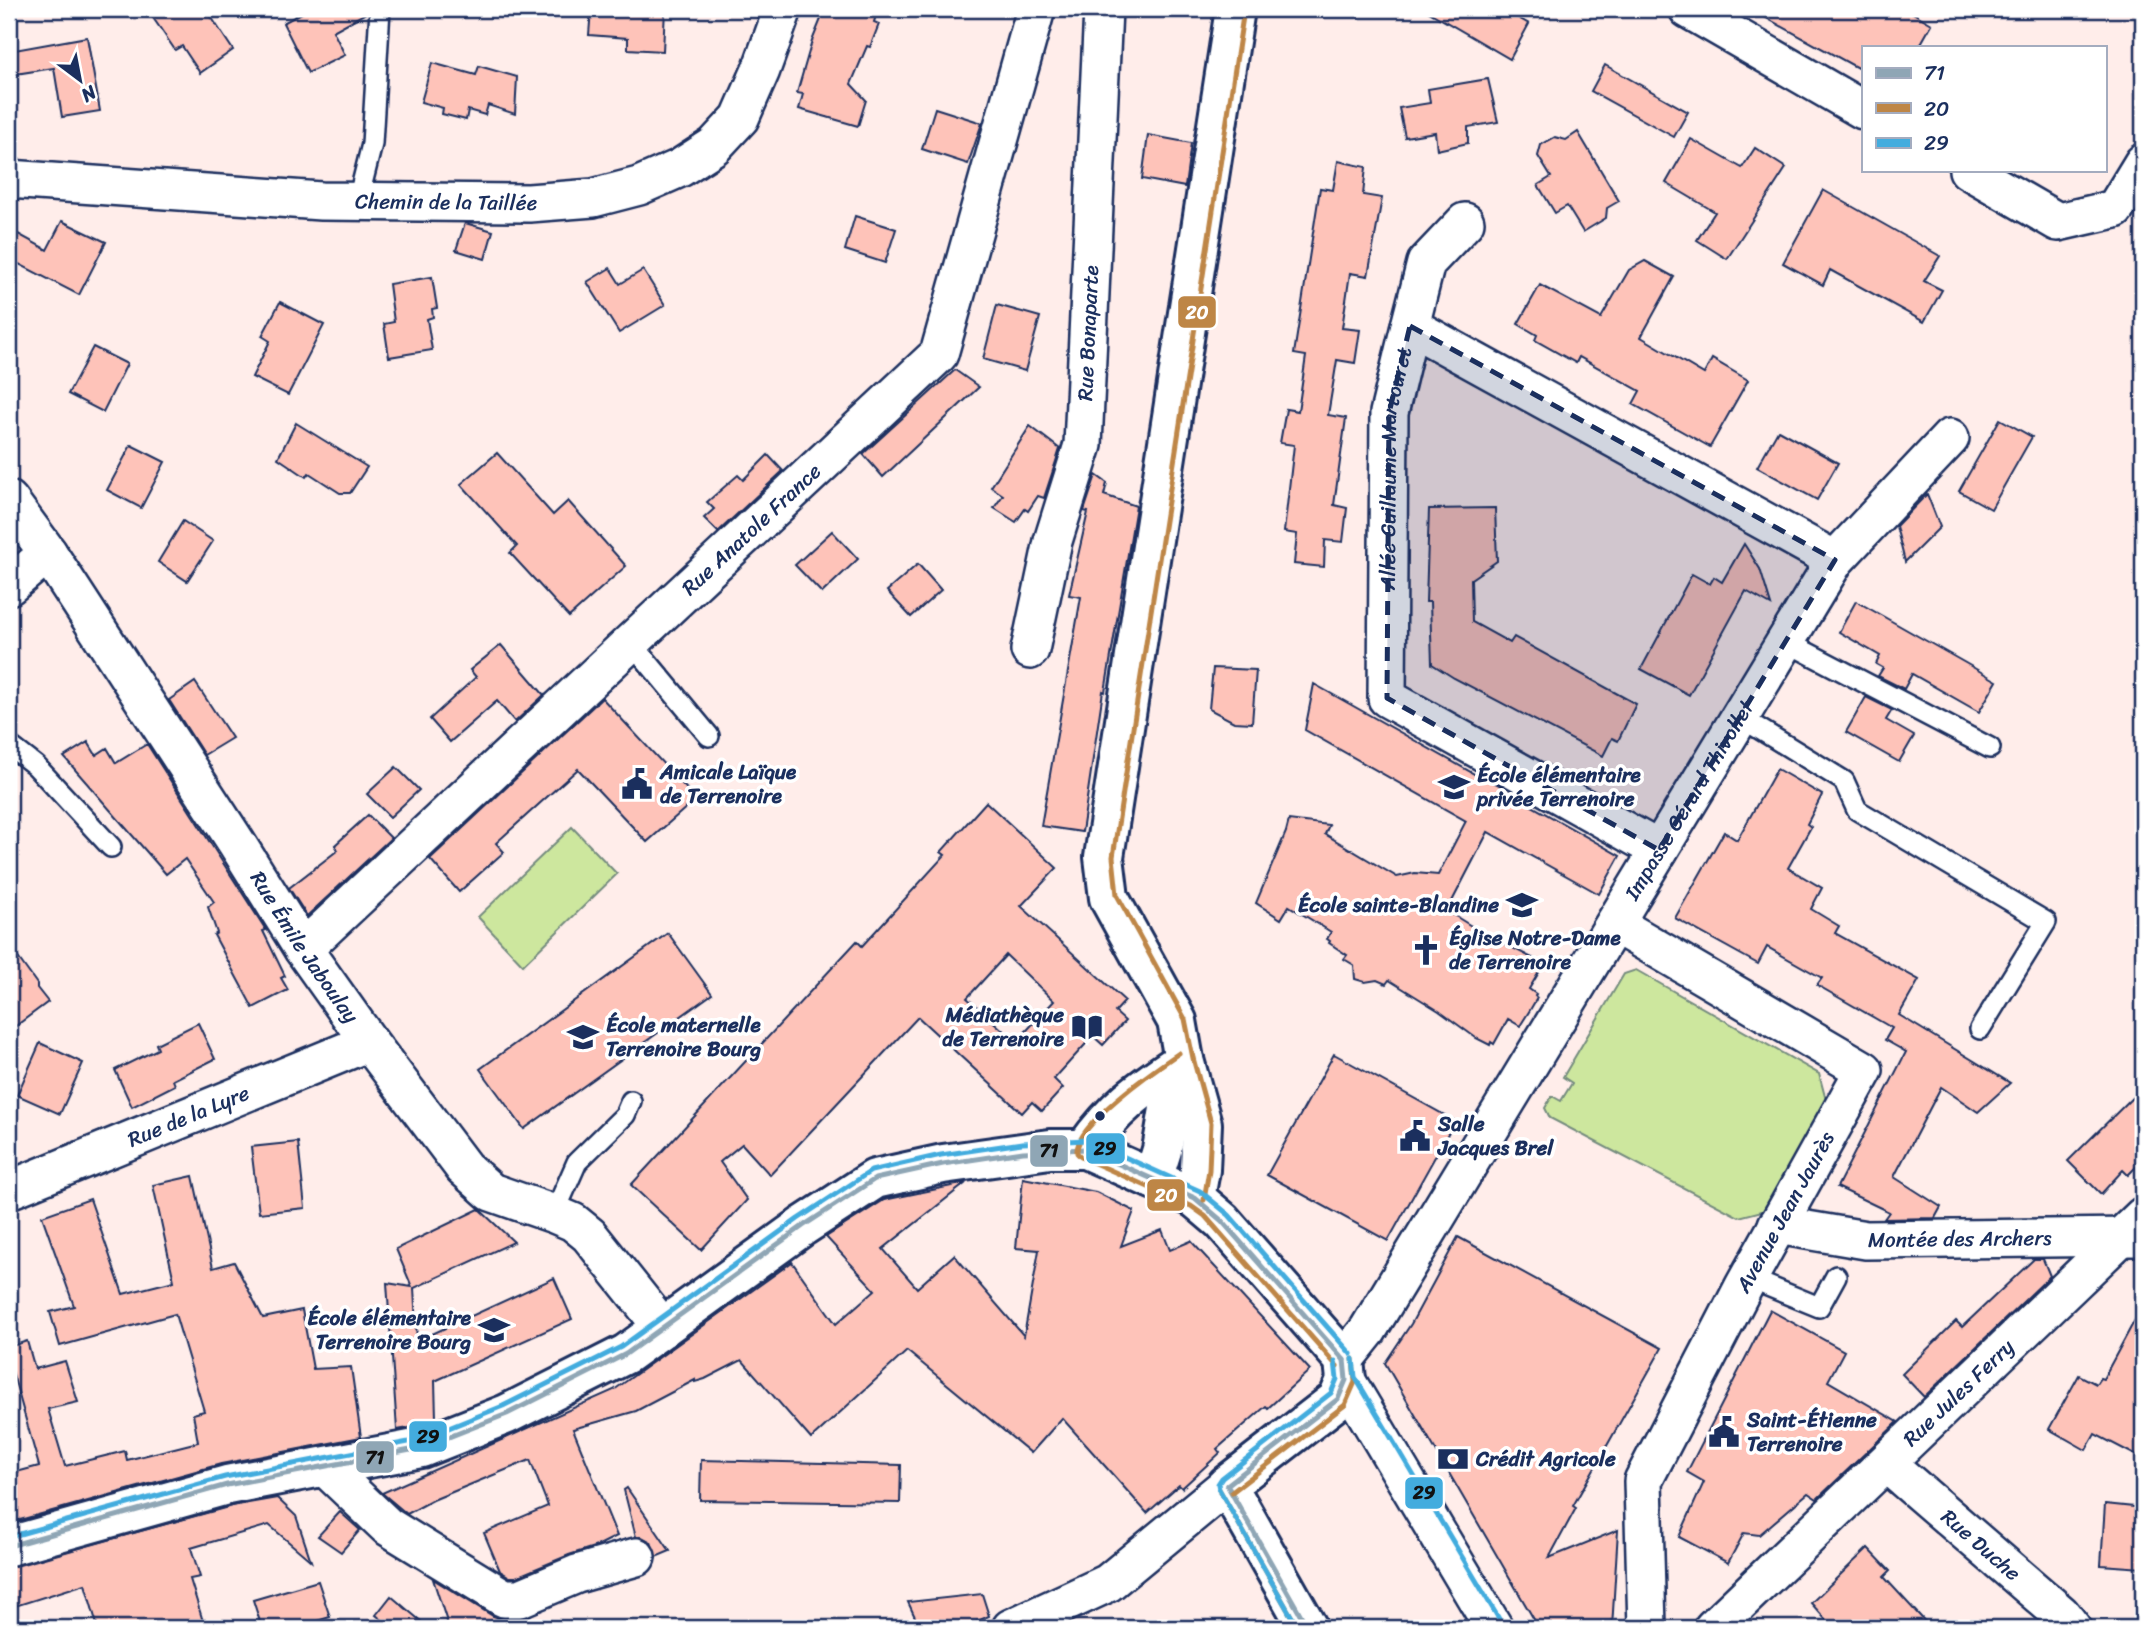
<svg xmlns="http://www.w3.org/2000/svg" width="2152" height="1637" viewBox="0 0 2152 1637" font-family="Sriracha,sans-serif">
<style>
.green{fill:#cde79e;stroke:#748b7e;stroke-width:2}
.building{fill:#fec3b9;stroke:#1b2f5e;stroke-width:2;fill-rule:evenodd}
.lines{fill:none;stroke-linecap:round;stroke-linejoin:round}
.service-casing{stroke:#1b2f5e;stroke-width:24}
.minor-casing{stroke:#1b2f5e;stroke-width:42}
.tertiary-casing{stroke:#1b2f5e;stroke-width:44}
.secondary-casing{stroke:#1b2f5e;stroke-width:44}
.service{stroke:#fff;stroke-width:19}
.minor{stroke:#fff;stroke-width:37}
.tertiary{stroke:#fff;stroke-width:38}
.secondary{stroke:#fff;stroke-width:38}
.bus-1-casing{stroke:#fff;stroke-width:10}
.bus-2-casing{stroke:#fff;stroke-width:10}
.bus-3-casing{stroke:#fff;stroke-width:10}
.bus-1{stroke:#8fa6b5;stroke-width:5}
.bus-2{stroke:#be8646;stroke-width:5}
.bus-3{stroke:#43acde;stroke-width:5}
.marked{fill:#1b2f5e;fill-opacity:0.2;stroke:#1b2f5e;stroke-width:5;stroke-dasharray:14 9;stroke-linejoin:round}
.bus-dot{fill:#1b2f5e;stroke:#fff;stroke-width:2.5}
.labels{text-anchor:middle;stroke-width:7;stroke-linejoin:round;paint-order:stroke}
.street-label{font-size:21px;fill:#1b2f5e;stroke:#fff}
.poi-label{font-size:21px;font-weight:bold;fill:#1b2f5e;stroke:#fff;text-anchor:start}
.line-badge{stroke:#fff;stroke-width:2.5}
.badge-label{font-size:19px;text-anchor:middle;font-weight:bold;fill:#fff}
.pale-badge-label{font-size:19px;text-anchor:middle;font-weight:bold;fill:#111}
</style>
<rect width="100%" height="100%" fill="#ffedea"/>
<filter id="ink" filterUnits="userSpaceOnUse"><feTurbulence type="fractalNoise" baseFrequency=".0143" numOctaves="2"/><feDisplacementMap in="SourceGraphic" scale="14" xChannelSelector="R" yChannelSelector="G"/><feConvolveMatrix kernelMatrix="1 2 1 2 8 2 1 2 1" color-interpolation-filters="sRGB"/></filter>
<g filter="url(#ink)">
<g class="green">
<polygon points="572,827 617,874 523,965 478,917"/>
<polygon points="1636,970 1819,1074 1827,1104 1770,1209 1739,1217 1550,1118 1545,1108 1552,1096 1561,1101 1572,1083 1563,1077 1624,974"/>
</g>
<g class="building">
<polygon points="147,9 206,9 233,50 200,73 182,46 175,50"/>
<polygon points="309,9 368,9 368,12 333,31 345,55 308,73 283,23"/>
<polygon points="591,9 665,9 663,51 628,49 628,38 589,35"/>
<polygon points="825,9 878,9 874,22 879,24 870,47 867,46 851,84 866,100 858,126 799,109 803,94 797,93 812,41"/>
<polygon points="1424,9 1502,9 1529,24 1510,59"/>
<polygon points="1750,9 1906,9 1932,24 1919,47 1863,47 1863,71"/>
<polygon points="87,37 100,111 62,117 54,68 9,75 9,51"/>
<polygon points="432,63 476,75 479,66 517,77 515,114 488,105 485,115 468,110 466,120 442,114 443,108 421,102"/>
<polygon points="1605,65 1688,112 1674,137 1591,91"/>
<polygon points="1488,79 1498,122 1468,127 1468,143 1437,150 1435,132 1405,137 1399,108 1430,103 1428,89"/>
<polygon points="935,108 982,123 968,164 922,149"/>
<polygon points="1578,132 1619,201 1607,208 1606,218 1583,232 1567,206 1555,213 1538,185 1551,177 1538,156 1541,145 1555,137 1566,140"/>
<polygon points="1148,135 1191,143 1185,187 1142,179"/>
<polygon points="1691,139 1742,168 1755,148 1786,168 1727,259 1697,240 1715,212 1666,183"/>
<polygon points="1338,161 1366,167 1363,195 1382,198 1368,276 1350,273 1342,328 1360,330 1355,363 1337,360 1328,415 1346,418 1334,505 1347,508 1343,542 1325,540 1324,567 1294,564 1297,534 1284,532 1294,445 1280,443 1286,409 1298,411 1302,384 1306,356 1294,354 1320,188 1333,190"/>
<polygon points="1823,190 1940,256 1924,281 1942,290 1924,322 1830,270 1823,285 1783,263"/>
<polygon points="855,216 896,229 885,263 845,250"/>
<polygon points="62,221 106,242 79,295 9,259 9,229 47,250"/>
<polygon points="465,223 493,231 485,259 456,250"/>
<polygon points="1645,261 1674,277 1641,337 1704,374 1712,359 1748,380 1710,447 1633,404 1640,391 1579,357 1576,363 1535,340 1537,335 1518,324 1540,285 1601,318 1629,270"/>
<polygon points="610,268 620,284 643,270 665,305 619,333 587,282"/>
<polygon points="432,277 437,308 432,309 433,317 427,319 432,350 389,357 384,324 394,322 389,284"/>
<polygon points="280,302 324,325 288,395 252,377 270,341 262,336"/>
<polygon points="997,305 1040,317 1025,371 983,359"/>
<polygon points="93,347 127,364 103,412 68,394"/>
<polygon points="955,370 979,387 883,477 863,454"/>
<polygon points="2000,419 2032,437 1991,509 1959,491"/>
<polygon points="296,423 367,467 350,493 340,493 309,473 306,477 278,458"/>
<polygon points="1030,426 1060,449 1044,498 1038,496 1028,511 1025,509 1016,522 994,508 1003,495 991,487"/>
<polygon points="1778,430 1838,463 1817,500 1757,467"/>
<polygon points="131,445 165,462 141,508 107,490"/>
<polygon points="497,453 553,515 568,501 626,566 569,617 510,553 517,546 461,484"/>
<polygon points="768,455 783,471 718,532 704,518 714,509 707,502 738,475 743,480"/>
<polygon points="1096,475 1107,483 1104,495 1136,506 1105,692 1103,691 1082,832 1041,826 1081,597 1069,595 1088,512 1084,511"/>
<polygon points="1927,494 1940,527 1905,562 1896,526"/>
<polygon points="1495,508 1497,561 1471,579 1472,622 1510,643 1514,637 1636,704 1618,741 1612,738 1603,756 1454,678 1432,664 1430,602 1426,602 1429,509"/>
<polygon points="183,521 213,541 187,581 158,562"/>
<polygon points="832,531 858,559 822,593 795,565"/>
<polygon points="1744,544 1760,569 1771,605 1746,591 1689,695 1641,669 1692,574 1710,584 1714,577 1722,582"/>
<polygon points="918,564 941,590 911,617 887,591"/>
<polygon points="1856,601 1997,681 1979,712 1912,674 1904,689 1878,676 1883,668 1876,664 1880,656 1839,632"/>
<polygon points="501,645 544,695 515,722 497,701 450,742 430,719 476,677 470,670"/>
<polygon points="1213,668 1256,670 1252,723 1234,722 1209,709"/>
<polygon points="195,682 232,738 204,755 169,700"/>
<polygon points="1314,684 1478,776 1479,774 1503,787 1502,789 1620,856 1599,894 1488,832 1447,911 1481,932 1544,964 1529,989 1536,994 1535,996 1537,998 1530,1010 1520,1026 1508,1019 1494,1044 1491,1042 1490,1045 1476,1038 1439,1011 1389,980 1386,984 1377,980 1365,982 1355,979 1354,965 1344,959 1347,955 1329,943 1330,941 1327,939 1331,932 1289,906 1281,919 1256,903 1286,832 1289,820 1329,825 1325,834 1397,877 1415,873 1438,875 1466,821 1305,730"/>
<polygon points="1866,697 1892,710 1886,720 1914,736 1899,762 1846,732"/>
<polygon points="602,698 696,799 647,842 578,769 496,843 504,852 459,892 430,859"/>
<polygon points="88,742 96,755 107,748 116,763 147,744 266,930 263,931 285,976 281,978 288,990 253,1008 214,935 217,933 208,907 214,902 185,859 166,874 64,757"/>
<polygon points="396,767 419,790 390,817 367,794"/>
<polygon points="1777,769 1822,795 1807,824 1811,827 1788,868 1822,888 1811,909 1839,926 1835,933 1919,980 1899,1015 2010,1083 1978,1112 1941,1087 1894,1177 1941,1207 1935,1218 1884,1219 1889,1212 1837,1187 1906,1052 1885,1040 1892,1028 1817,985 1822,978 1767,947 1758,964 1675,918 1724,832 1737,840"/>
<path d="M986,802l71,66 -36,38 104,95 -10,11 10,9 -22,24 -10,-9 -39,43 9,9 -21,23 -10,-9 -10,11 -104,-96 -148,158 -28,-31 -22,18 27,38 -46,50 -70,-65 226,-244 5,5 83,-91 -4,-3zM1006,955l48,46 -38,41 -49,-44z"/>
<polygon points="368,815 391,838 307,916 289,888 338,850 335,845"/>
<polygon points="668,933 712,994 524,1129 480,1069"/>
<polygon points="9,945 37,984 37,988 48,1002 9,1031"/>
<polygon points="198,1023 215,1059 173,1080 175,1085 132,1107 115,1070 158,1049 156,1044"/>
<polygon points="40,1043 83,1063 60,1114 17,1095"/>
<polygon points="1334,1054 1455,1121 1388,1241 1267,1175"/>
<polygon points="2143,1087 2143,1160 2128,1175 2123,1170 2101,1194 2068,1161"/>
<polygon points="298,1142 305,1208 259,1213 251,1147"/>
<polygon points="193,1176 213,1268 234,1262 263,1318 302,1310 313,1369 351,1367 361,1437 221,1464 9,1523 9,1474 39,1466 9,1360 9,1347 27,1341 35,1369 65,1361 78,1402 48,1409 65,1466 125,1451 127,1460 198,1442 193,1414 204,1411 175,1314 60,1346 50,1312 74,1306 42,1216 90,1199 123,1294 174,1281 153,1185"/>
<polygon points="1023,1178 1096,1192 1134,1211 1121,1246 1162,1230 1170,1250 1191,1241 1310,1370 1268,1408 1266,1406 1217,1449 1220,1453 1182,1488 1179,1485 1147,1513 1062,1418 1031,1453 907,1351 811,1439 742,1360 705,1379 695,1382 695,1380 636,1411 573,1429 617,1536 597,1546 569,1555 516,1577 510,1577 500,1571 484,1533 548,1506 530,1460 433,1500 407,1514 382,1493 614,1390 792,1262 836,1324 875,1290 826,1237 884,1200 966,1183 883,1249 917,1288 954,1255 1024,1336 1039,1250 1016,1248"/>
<polygon points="479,1209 514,1242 414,1288 417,1341 554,1278 572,1319 435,1381 436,1418 415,1427 397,1430 387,1283 412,1287 396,1249"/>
<polygon points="1458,1237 1662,1348 1573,1506 1576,1508 1549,1558 1618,1530 1612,1628 1539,1628 1385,1363 1411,1324"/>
<polygon points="2034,1259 2043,1259 2050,1276 1924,1397 1902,1374 1956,1321 1962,1327"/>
<polygon points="2143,1305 2143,1459 2095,1434 2086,1450 2049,1429 2079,1375 2096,1384 2100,1378 2103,1379"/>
<polygon points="1770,1310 1844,1351 1828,1381 1898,1422 1817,1499 1808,1493 1759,1535 1744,1533 1728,1563 1679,1537 1704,1482 1687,1472"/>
<polygon points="701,1460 901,1465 900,1503 700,1500"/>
<polygon points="627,1488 670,1551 656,1557 651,1542 642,1537 636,1537 624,1490"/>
<polygon points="277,1498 296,1516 311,1561 269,1525 191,1548 200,1577 190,1579 205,1628 98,1628 85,1584 9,1608 9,1567 232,1506"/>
<polygon points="2105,1504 2143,1508 2143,1568 2101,1565"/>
<polygon points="340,1512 360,1530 341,1552 318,1536"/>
<polygon points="1868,1548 1890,1571 1884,1577 1931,1628 1833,1628 1811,1603"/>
<polygon points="433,1579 493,1616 501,1618 465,1628 449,1628"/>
<polygon points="318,1581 330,1617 294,1628 262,1628 253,1600"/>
<polygon points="982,1594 989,1616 962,1628 920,1628 908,1602"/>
<polygon points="391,1596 429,1628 392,1628 376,1615"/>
</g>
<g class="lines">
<defs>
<g id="service">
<polyline points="358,200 372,144 380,9"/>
<polyline points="1785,641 1990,748"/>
<polyline points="631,642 709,736"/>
<polyline points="1740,717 1844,781 1857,810 2046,922 1980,1029"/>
<polyline points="9,745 36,766 111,847"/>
<polyline points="554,1214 577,1162 625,1115 631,1101"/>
<polyline points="1748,1278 1819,1307 1836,1276"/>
</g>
<g id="minor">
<polyline points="1688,9 1863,110"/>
<polyline points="1968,170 2058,222 2115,209 2143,163"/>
<path id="s1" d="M9,179l312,22 208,2 64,-5 46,-12 41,-18 34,-22 26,-28 21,-48 22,-61"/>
<polyline points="1410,326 1426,263 1465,222"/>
<path id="s2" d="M9,500l39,53 188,289 67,107 66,93 95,126 27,24 63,22 19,8 16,13 74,93"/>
<polyline points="9,586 48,553"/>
<path id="s3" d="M1030,650l23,-109 30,-96 20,-436"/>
<path id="s4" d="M1659,850l-272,-152 2,-285 21,-87 425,234"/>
<polyline points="1615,924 1864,1070 1744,1286 1643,1481 1647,1628"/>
<path id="s5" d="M303,949l636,-595 97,-345"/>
<path id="s6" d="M9,1190l360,-148"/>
<path id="s7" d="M1777,1225l89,15 269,-3"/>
<path id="s8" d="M1344,1360l24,-30 467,-770 115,-122"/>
<polyline points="1346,1380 1494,1628"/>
<path id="s9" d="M1887,1464l174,150 11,14"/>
<polyline points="325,1467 387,1526 504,1598 520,1598 577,1574 636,1557"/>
<polyline points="1011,1628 1108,1583 1227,1485"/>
<path id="s10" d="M1713,1628l430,-412"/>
</g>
<g id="tertiary">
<polyline points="1153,1179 1162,1150 1169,1109 1184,1060"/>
<polyline points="1195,1198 1222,1221 1344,1360 1346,1380 1338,1399 1227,1485 1308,1628"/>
</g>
<g id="secondary">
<path d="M1085,1149c31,-44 56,-60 99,-89"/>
<polyline points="9,1546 227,1485 421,1448 507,1414 626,1354 803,1226 875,1179 943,1164 1050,1149 1085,1149 1195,1198 1200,1170 1202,1124 1184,1060 1177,1021 1109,898 1104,857 1235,9"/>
</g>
</defs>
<use href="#service" class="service-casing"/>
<use href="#minor" class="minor-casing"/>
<use href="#tertiary" class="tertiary-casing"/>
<use href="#secondary" class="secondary-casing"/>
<use href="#service" class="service"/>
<use href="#minor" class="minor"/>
<use href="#tertiary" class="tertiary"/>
<use href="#secondary" class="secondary"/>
<defs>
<g id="bus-1">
<polyline points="1227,1485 1338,1399 1346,1380 1344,1360"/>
<polyline points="1227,1485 1308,1628"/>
<polyline points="9,1546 227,1485 421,1448 507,1414 626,1354 803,1226 875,1179 943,1164 1023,1152 1085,1149 1195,1198 1222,1221 1344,1360"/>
</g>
<g id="bus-2">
<path d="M1179,1053c-22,15 -105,72 -102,100l4,4 110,49 14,10 132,150"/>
<polyline points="1204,1200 1209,1170 1211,1123 1193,1058 1185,1019 1117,895 1113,857 1244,10"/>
<polyline points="1219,1489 1298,1628"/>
<polyline points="1232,1492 1345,1405 1355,1382 1353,1359"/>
</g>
<g id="bus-3">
<polyline points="1353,1359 1355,1377 1502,1624"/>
<polyline points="9,1537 225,1477 419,1440 503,1406 621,1347 798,1219 871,1171 941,1155 1022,1143 1087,1140 1200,1191 1229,1215 1351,1354"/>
<polyline points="1298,1628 1219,1489 1218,1484 1222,1478 1331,1393 1337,1379 1335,1361"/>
</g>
</defs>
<use href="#bus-1" class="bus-1-casing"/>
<use href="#bus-2" class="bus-2-casing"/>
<use href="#bus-3" class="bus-3-casing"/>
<use href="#bus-1" class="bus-1"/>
<use href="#bus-2" class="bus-2"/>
<use href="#bus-3" class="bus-3"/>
</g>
</g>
<path class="marked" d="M1410,326l425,234 -176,290 -272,-152 2,-285z"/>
<defs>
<symbol id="civic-bare" viewBox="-9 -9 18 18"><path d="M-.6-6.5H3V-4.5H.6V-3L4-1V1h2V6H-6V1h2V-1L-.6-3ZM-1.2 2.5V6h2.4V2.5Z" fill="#1b2f5e" stroke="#fff" stroke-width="2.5" paint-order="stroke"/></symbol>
<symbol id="school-bare" viewBox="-9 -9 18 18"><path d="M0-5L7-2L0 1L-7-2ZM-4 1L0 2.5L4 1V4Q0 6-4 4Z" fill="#1b2f5e" stroke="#fff" stroke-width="2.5" paint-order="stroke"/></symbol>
<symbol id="church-bare" viewBox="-9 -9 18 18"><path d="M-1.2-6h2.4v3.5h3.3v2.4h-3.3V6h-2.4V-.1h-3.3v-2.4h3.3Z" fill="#1b2f5e" stroke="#fff" stroke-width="2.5" paint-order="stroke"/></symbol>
<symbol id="library-bare" viewBox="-9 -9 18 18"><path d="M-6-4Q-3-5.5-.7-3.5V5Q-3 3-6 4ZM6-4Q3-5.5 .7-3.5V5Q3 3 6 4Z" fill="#1b2f5e" stroke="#fff" stroke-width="2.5" paint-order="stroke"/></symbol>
<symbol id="bank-bare" viewBox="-9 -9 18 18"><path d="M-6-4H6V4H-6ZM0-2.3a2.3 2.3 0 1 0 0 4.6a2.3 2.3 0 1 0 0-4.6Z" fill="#1b2f5e" stroke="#fff" stroke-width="2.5" paint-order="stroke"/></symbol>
</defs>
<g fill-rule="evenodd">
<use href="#civic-bare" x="615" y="762" width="44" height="44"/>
<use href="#school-bare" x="1432" y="765" width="44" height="44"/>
<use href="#school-bare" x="1500" y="883" width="44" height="44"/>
<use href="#church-bare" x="1404" y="928" width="44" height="44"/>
<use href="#library-bare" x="1065" y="1005" width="44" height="44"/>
<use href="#school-bare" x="561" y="1015" width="44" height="44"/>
<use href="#civic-bare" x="1393" y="1114" width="44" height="44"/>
<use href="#school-bare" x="472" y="1308" width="44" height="44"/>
<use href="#civic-bare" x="1702" y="1410" width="44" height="44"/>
<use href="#bank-bare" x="1431" y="1437" width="44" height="44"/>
</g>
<circle class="bus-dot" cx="1100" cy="1116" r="6"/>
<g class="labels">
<g class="street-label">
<text dy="7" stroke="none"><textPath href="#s1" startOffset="438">Chemin de la Taillée</textPath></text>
<text dy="7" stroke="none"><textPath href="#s3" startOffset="324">Rue Bonaparte</textPath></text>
<text dy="7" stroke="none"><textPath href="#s4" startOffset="542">Allée Guillaume Martouret</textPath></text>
<text dy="7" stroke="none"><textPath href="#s5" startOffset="614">Rue Anatole France</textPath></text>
<text dy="7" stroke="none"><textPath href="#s8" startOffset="658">Impasse Gérard Thivollet</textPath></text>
<text dy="7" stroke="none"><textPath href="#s2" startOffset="536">Rue Émile Jaboulay</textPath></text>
<text dy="7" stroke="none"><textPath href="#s6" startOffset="194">Rue de la Lyre</textPath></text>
<text transform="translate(1785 1212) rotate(-61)" y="7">Avenue Jean Jaurès</text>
<text dy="7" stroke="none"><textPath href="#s7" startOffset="184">Montée des Archers</textPath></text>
<text dy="7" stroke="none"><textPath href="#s10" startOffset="340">Rue Jules Ferry</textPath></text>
<text dy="7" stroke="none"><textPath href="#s9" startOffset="124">Rue Duche</textPath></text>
</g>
<g class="poi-label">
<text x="660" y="779">Amicale Laïque<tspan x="660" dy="24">de Terrenoire</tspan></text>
<text x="1477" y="782">École élémentaire<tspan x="1477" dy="24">privée Terrenoire</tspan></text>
<text x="1499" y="912" text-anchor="end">École sainte-Blandine</text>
<text x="1449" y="945">Église Notre-Dame<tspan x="1449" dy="24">de Terrenoire</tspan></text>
<text x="1064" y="1022" text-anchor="end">Médiathèque<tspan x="1064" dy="24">de Terrenoire</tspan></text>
<text x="606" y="1032">École maternelle<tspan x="606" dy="24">Terrenoire Bourg</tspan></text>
<text x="1438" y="1131">Salle<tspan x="1438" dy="24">Jacques Brel</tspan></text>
<text x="471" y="1325" text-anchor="end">École élémentaire<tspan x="471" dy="24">Terrenoire Bourg</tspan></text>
<text x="1747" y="1427">Saint-Étienne<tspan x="1747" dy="24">Terrenoire</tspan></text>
<text x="1476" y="1466">Crédit Agricole</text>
</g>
</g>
<g class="line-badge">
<rect x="1177" y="295" width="40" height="34" rx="7" fill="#be8646"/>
<rect x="1085" y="1132" width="41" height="33" rx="7" fill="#43acde"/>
<rect x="1029" y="1134" width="40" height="34" rx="7" fill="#8fa6b5"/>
<rect x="1146" y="1178" width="40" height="34" rx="7" fill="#be8646"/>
<rect x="408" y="1420" width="40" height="33" rx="7" fill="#43acde"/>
<rect x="355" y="1440" width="40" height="34" rx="7" fill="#8fa6b5"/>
<rect x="1404" y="1476" width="40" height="34" rx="7" fill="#43acde"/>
</g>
<g class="badge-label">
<text x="1197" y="319">20</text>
<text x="1166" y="1202">20</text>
</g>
<g class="pale-badge-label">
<text x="1105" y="1155">29</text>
<text x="1049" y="1157">71</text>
<text x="428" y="1443">29</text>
<text x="375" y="1464">71</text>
<text x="1424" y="1499">29</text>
</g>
<rect width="2152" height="1637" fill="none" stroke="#fff" stroke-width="35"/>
<rect x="18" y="18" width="2117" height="1602" fill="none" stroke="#1b2f5e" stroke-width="2.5" filter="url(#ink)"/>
<rect x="1862" y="46" width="245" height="126" fill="#ffffff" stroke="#a4acbf" stroke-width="2"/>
<rect x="1876" y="68" width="35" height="10" fill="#8fa6b5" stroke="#a4acbf" stroke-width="2"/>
<text x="1924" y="80" font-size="21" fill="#1b2f5e">71</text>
<rect x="1876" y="103" width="35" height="10" fill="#be8646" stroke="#a4acbf" stroke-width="2"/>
<text x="1924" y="116" font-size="21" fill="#1b2f5e">20</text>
<rect x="1876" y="138" width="35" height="10" fill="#43acde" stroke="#a4acbf" stroke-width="2"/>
<text x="1924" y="150" font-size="21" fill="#1b2f5e">29</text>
<g transform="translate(80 80) rotate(148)" stroke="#ffffff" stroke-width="5" paint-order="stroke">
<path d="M0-5L12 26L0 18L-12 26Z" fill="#1b2f5e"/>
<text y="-10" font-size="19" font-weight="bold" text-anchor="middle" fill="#1b2f5e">N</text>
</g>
</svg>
